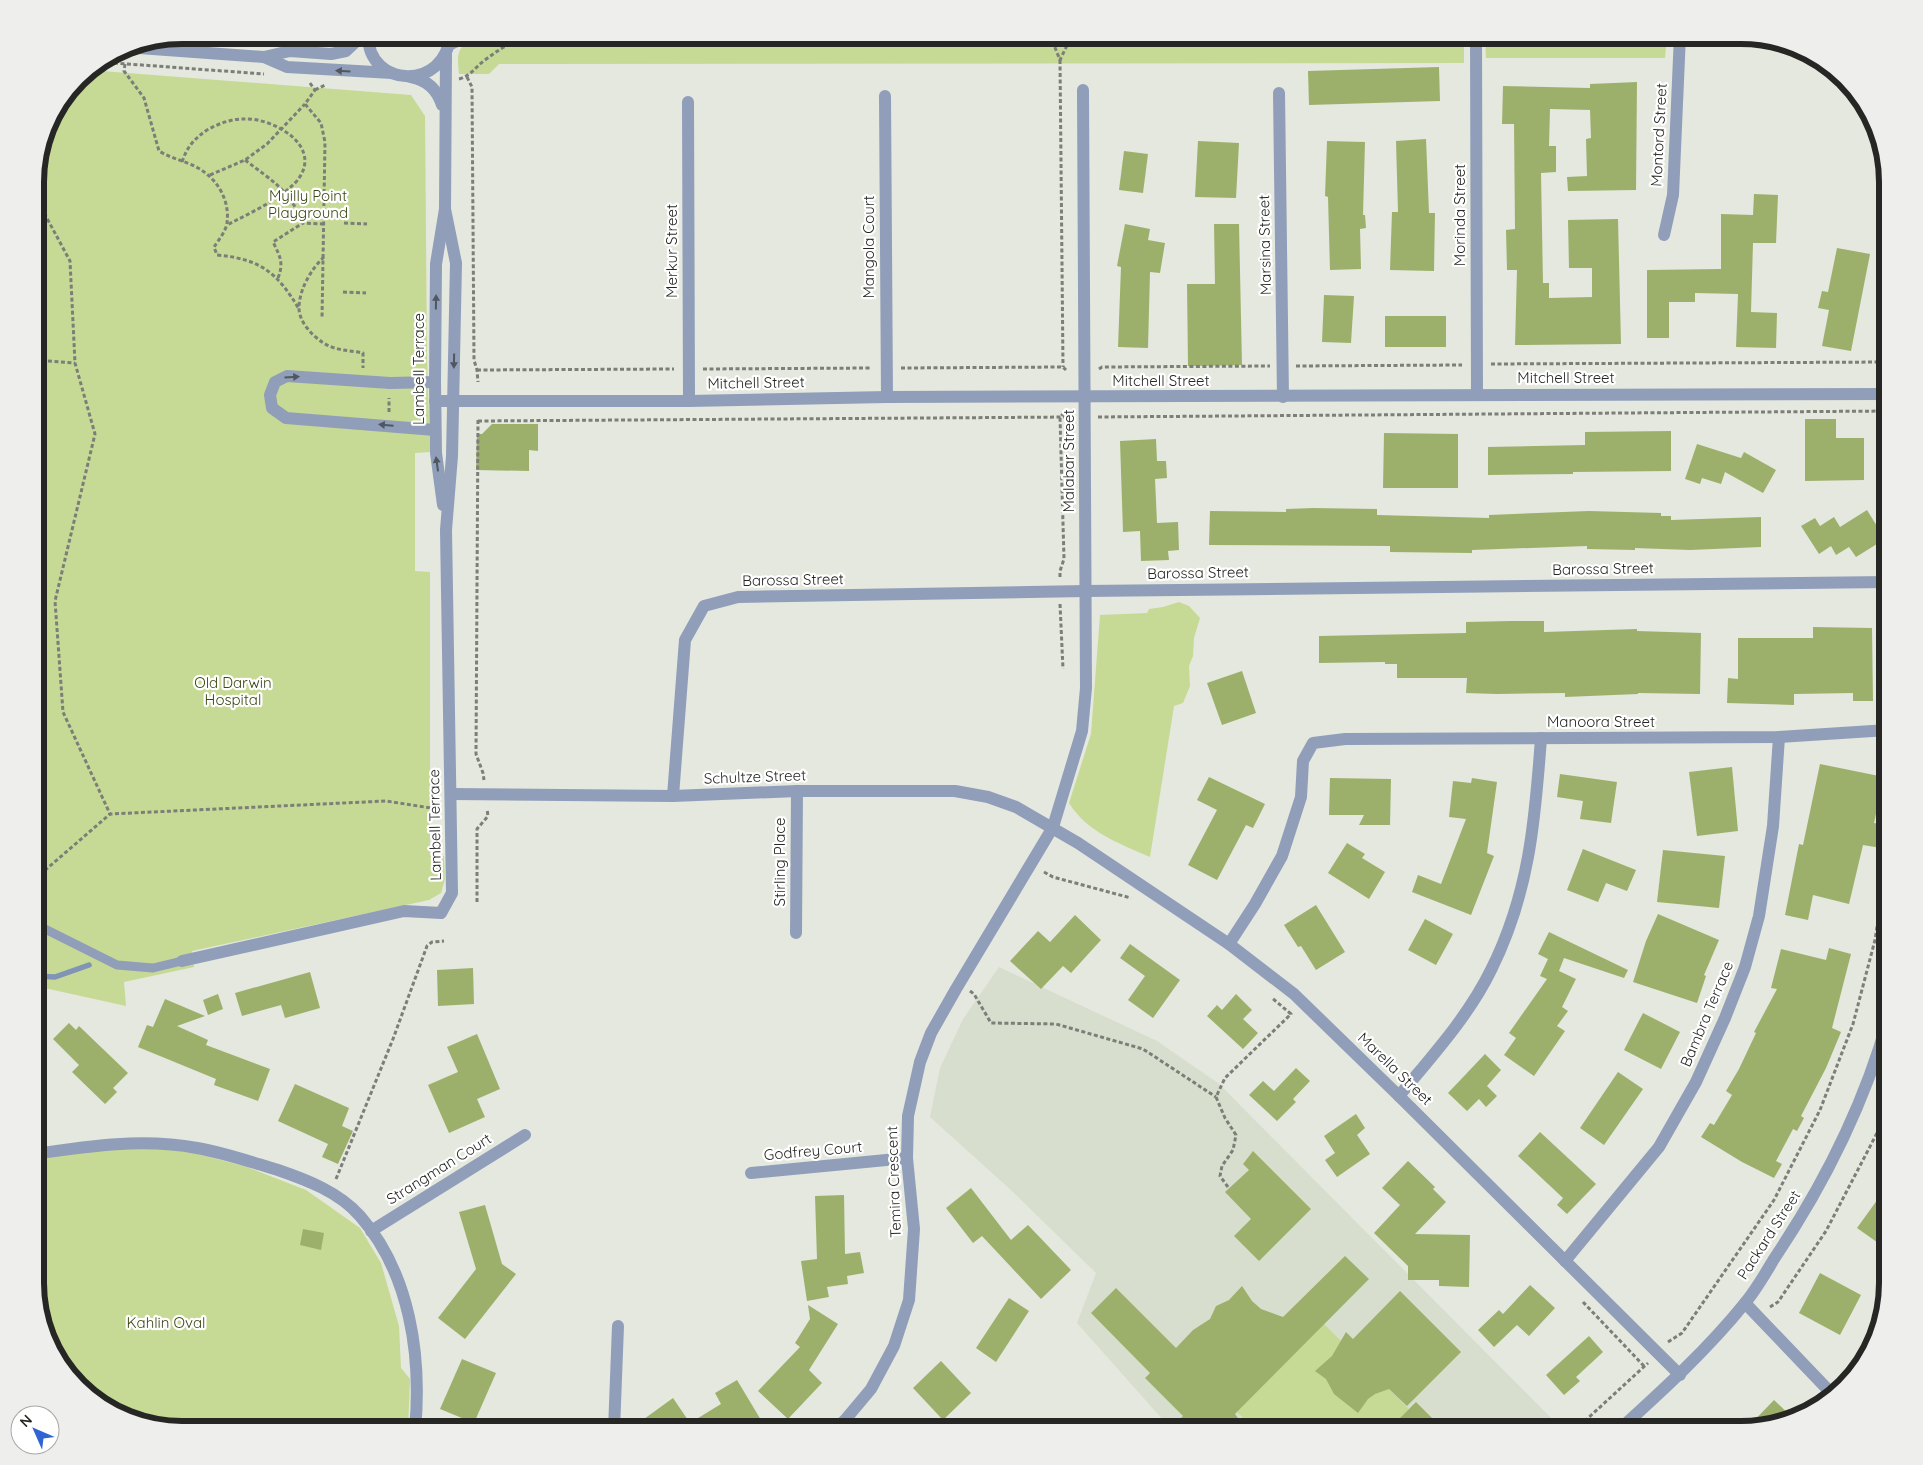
<svg xmlns="http://www.w3.org/2000/svg" width="1923" height="1465" viewBox="0 0 1923 1465" font-family="Quicksand,sans-serif">
<style>
.built{fill:#d8decd}
.green{fill:#c6da95}
.lines{fill:none;stroke-linecap:round;stroke-linejoin:round}
.stream{stroke:#8194b6;stroke-width:5.5}
.building{fill:#9db06b}
.path{stroke:#7c7e78;stroke-width:3;stroke-dasharray:4 2.5;stroke-linecap:butt}
.service{stroke:#909eb9;stroke-width:9}
.minor{stroke:#909eb9;stroke-width:12}
.tertiary{stroke:#909eb9;stroke-width:12}
.oneway{fill:#505760}
.labels{text-anchor:middle;stroke-width:4.5;stroke-linejoin:round;paint-order:stroke}
.street-label{font-size:15px;fill:#262724;stroke:#fff}
.park-label{font-size:15px;fill:#3a4613;stroke:#fff}
.rim{fill:none;stroke:#262724;stroke-width:6}
</style>
<rect width="100%" height="100%" fill="#e4e8de"/>
<polygon class="built" points="999,967 1157,1041 1218,1083 1563,1430 1172,1430 1077,1323 1096,1273 1012,1191 930,1117 940,1068 963,1019"/>
<g class="green">
<path d="M482,35h982v28l-965,1 -10,10h-30c-3,-26 0,-28 23,-39z"/>
<polygon points="1485,35 1667,35 1665,58 1486,58"/>
<polygon points="89,70 411,95 425,116 427,358 430,452 415,453 415,571 430,572 430,855 444,856 445,879 441,893 429,900 192,951 194,967 124,982 126,1006 49,989 35,989 35,172 46,125 78,78"/>
<path d="M1179,602l10,4 11,12 -6,20 -1,18 -4,10 1,20 -7,17 -9,3 -24,151c-31,-14 -62,-24 -81,-54l22,-69 9,-119 47,-2 2,-4 14,-2z"/>
<polygon points="140,1147 187,1151 247,1167 306,1190 360,1228 381,1263 399,1326 401,1368 410,1379 408,1430 181,1430 134,1422 92,1400 50,1349 35,1293 35,1161 75,1153"/>
<polygon points="1324,1324 1409,1409 1388,1430 1255,1430 1237,1412"/>
</g>
<g class="lines">
<polyline class="stream" points="35,976 55,977 89,965"/>
</g>
<g class="building">
<polygon points="1439,67 1440,101 1309,105 1308,71"/>
<polygon points="1637,82 1636,190 1568,191 1567,177 1587,176 1586,139 1591,138 1590,110 1550,109 1549,146 1556,146 1556,172 1541,173 1543,283 1549,283 1549,298 1592,297 1592,268 1569,268 1568,220 1618,219 1621,344 1515,345 1517,270 1507,270 1506,230 1515,229 1514,124 1502,124 1503,86 1590,88 1590,84"/>
<polygon points="1426,139 1429,213 1435,213 1434,271 1390,270 1392,212 1398,212 1396,141"/>
<polygon points="1198,141 1239,143 1236,198 1195,197"/>
<polygon points="1327,141 1365,142 1363,215 1365,215 1366,228 1360,229 1361,269 1330,270 1328,197 1325,196"/>
<polygon points="1124,151 1148,154 1143,193 1119,190"/>
<polygon points="1754,194 1778,195 1776,243 1753,243 1751,312 1777,313 1776,348 1736,347 1738,294 1695,293 1695,302 1669,302 1669,338 1647,338 1647,270 1721,269 1721,214 1753,215"/>
<polygon points="1125,224 1150,229 1148,240 1165,243 1160,273 1150,272 1148,348 1118,347 1121,267 1117,266"/>
<polygon points="1214,224 1239,224 1242,365 1188,366 1187,284 1215,284"/>
<polygon points="1837,248 1870,254 1851,351 1822,346 1829,310 1818,308 1822,291 1828,292"/>
<polygon points="1324,295 1354,296 1351,343 1322,342"/>
<rect x="1385" y="316" width="61" height="31"/>
<polygon points="1805,419 1836,419 1836,438 1864,438 1864,480 1805,481"/>
<polygon points="492,424 538,424 538,451 529,450 529,471 476,470 477,434 482,434"/>
<polygon points="1671,431 1671,471 1573,472 1573,474 1488,475 1488,447 1585,445 1585,432"/>
<polygon points="1384,433 1458,434 1458,488 1383,488"/>
<polygon points="1156,439 1157,461 1166,461 1167,478 1155,479 1157,523 1178,522 1179,550 1168,551 1169,560 1141,561 1140,531 1123,532 1120,441"/>
<polygon points="1697,444 1741,458 1744,452 1776,470 1763,493 1725,472 1721,484 1702,478 1700,484 1685,479"/>
<polygon points="1313,508 1377,509 1377,515 1489,518 1489,515 1589,511 1661,513 1661,516 1671,516 1671,520 1761,517 1761,547 1690,550 1635,548 1635,550 1587,549 1587,546 1472,550 1472,553 1390,552 1390,546 1209,545 1210,511 1286,512 1286,509"/>
<polygon points="1867,510 1885,539 1856,557 1849,547 1836,555 1831,546 1819,554 1801,526 1815,518 1820,526 1834,517 1840,527"/>
<polygon points="1511,621 1544,621 1544,632 1637,629 1637,631 1701,633 1700,694 1638,693 1638,694 1565,697 1565,693 1497,694 1466,693 1467,678 1397,678 1397,664 1385,664 1385,662 1319,663 1319,636 1466,633 1466,622"/>
<polygon points="1813,627 1872,628 1873,701 1853,701 1853,693 1794,694 1794,705 1727,703 1728,678 1738,679 1738,638 1813,638"/>
<polygon points="1242,671 1256,713 1222,725 1207,683"/>
<polygon points="1820,764 1884,777 1874,823 1886,825 1881,848 1863,845 1849,904 1813,895 1808,920 1785,915 1799,844 1803,845"/>
<polygon points="1732,767 1738,831 1697,836 1689,772"/>
<polygon points="1560,774 1617,782 1611,823 1580,819 1583,801 1557,797"/>
<polygon points="1209,777 1265,804 1253,828 1246,825 1217,880 1188,865 1217,810 1197,800"/>
<polygon points="1330,778 1391,779 1390,825 1359,825 1364,815 1329,815"/>
<polygon points="1472,778 1497,782 1487,853 1494,856 1471,915 1412,892 1418,875 1441,884 1466,819 1449,817 1453,781 1471,783"/>
<polygon points="1347,843 1365,854 1362,858 1385,872 1369,899 1328,873"/>
<polygon points="1583,849 1636,870 1627,891 1606,883 1598,902 1567,890"/>
<polygon points="1663,850 1725,856 1719,908 1657,902"/>
<polygon points="1316,905 1345,952 1316,970 1301,946 1298,947 1284,925"/>
<polygon points="1658,914 1719,940 1704,975 1706,976 1697,1003 1633,982 1646,941"/>
<polygon points="1075,915 1101,940 1071,973 1063,966 1041,989 1010,961 1038,931 1050,942"/>
<polygon points="1425,919 1453,934 1436,965 1408,950"/>
<polygon points="1549,932 1628,970 1624,978 1564,958 1559,971 1576,979 1562,1007 1568,1011 1557,1026 1565,1031 1534,1076 1504,1055 1516,1038 1509,1033 1547,979 1540,976 1548,959 1538,954"/>
<polygon points="1130,944 1180,980 1153,1018 1128,1000 1145,976 1120,958"/>
<polygon points="1829,948 1851,954 1832,1028 1841,1032 1826,1068 1801,1116 1804,1118 1797,1131 1793,1129 1776,1161 1782,1164 1774,1178 1742,1162 1701,1137 1710,1123 1714,1125 1732,1095 1726,1091 1739,1069 1756,1033 1754,1032 1777,989 1771,988 1781,949 1826,960"/>
<polygon points="473,968 474,1004 438,1006 437,970"/>
<polygon points="310,972 320,1008 285,1018 281,1005 242,1016 235,993"/>
<polygon points="218,994 223,1009 208,1015 203,1000"/>
<polygon points="1236,994 1252,1010 1243,1019 1258,1033 1243,1049 1207,1016 1217,1005 1222,1010"/>
<polygon points="165,999 205,1016 177,1026 208,1040 206,1045 270,1069 258,1101 214,1085 216,1079 138,1047 147,1025 153,1027"/>
<polygon points="1643,1013 1680,1032 1661,1069 1624,1050"/>
<polygon points="69,1023 76,1030 79,1026 128,1073 113,1088 117,1092 105,1104 72,1072 79,1065 53,1039"/>
<polygon points="477,1034 500,1089 477,1099 485,1117 449,1133 428,1085 458,1072 447,1047"/>
<polygon points="1485,1054 1501,1070 1487,1086 1497,1096 1486,1107 1479,1099 1467,1111 1448,1093"/>
<polygon points="1296,1068 1310,1081 1293,1099 1296,1102 1277,1121 1249,1095 1263,1081 1274,1091"/>
<polygon points="1618,1072 1643,1089 1604,1145 1580,1128"/>
<polygon points="295,1084 349,1108 342,1126 353,1131 338,1164 322,1157 328,1144 278,1121"/>
<polygon points="1356,1114 1365,1128 1357,1135 1370,1154 1337,1177 1325,1160 1335,1153 1324,1136"/>
<polygon points="1540,1132 1596,1184 1567,1214 1557,1205 1563,1198 1518,1156"/>
<polygon points="1253,1151 1311,1209 1259,1261 1234,1236 1251,1219 1225,1192 1249,1170 1243,1164"/>
<polygon points="1408,1161 1435,1187 1433,1189 1446,1202 1415,1234 1470,1235 1469,1287 1439,1286 1439,1280 1408,1280 1408,1266 1374,1233 1400,1205 1382,1188"/>
<polygon points="1888,1185 1888,1235 1881,1245 1857,1228"/>
<polygon points="971,1188 1011,1240 1028,1225 1071,1270 1041,1299 982,1236 973,1243 946,1208"/>
<polygon points="844,1195 845,1254 860,1252 864,1273 847,1276 848,1284 827,1287 829,1297 807,1301 801,1261 817,1259 815,1196"/>
<polygon points="485,1205 502,1264 516,1274 465,1339 438,1318 476,1269 459,1212"/>
<polygon points="303,1229 324,1233 321,1250 300,1245"/>
<polygon points="1345,1256 1369,1279 1235,1414 1238,1418 1227,1430 1169,1430 1183,1416 1145,1378 1150,1373 1091,1313 1116,1288 1176,1348 1193,1330 1210,1319 1216,1306 1229,1300 1242,1286 1252,1301 1261,1309 1283,1317"/>
<polygon points="1820,1273 1861,1295 1840,1335 1799,1313"/>
<polygon points="1530,1285 1555,1308 1529,1336 1517,1325 1494,1347 1478,1330 1499,1310 1503,1314"/>
<polygon points="1400,1291 1461,1352 1407,1406 1389,1389 1375,1394 1368,1399 1358,1413 1334,1394 1326,1379 1315,1371 1332,1356 1346,1332 1353,1339"/>
<polygon points="1009,1298 1029,1311 996,1362 976,1348"/>
<polygon points="808,1305 838,1324 809,1370 822,1383 788,1419 758,1391 800,1347 795,1343 810,1319"/>
<polygon points="1589,1336 1603,1352 1576,1377 1580,1381 1564,1395 1546,1375"/>
<polygon points="462,1359 496,1373 474,1423 440,1409"/>
<polygon points="941,1361 971,1393 943,1420 913,1388"/>
<polygon points="737,1380 767,1430 652,1430 644,1419 673,1398 690,1423 721,1404 715,1393"/>
<polygon points="1774,1400 1793,1418 1746,1429"/>
<polygon points="1416,1402 1444,1430 1388,1430"/>
</g>
<g class="lines">
<g class="path">
<polyline points="234,35 271,39"/>
<polyline points="1050,35 1060,60 1072,35"/>
<polyline points="1727,35 1729,37"/>
<polyline points="1060,60 1063,367"/>
<polyline points="101,62 264,74"/>
<path d="M125,64l-1,7 20,27 15,53c13,8 27,10 39,17 20,11 32,33 29,55 -1,8 -9,18 -13,24l3,8c43,4 60,17 82,54"/>
<polyline points="467,77 472,87 474,360 477,370 478,382"/>
<path d="M459,79c12,-3 16,-12 26,-19 13,-10 26,-18 42,-25"/>
<polyline points="310,83 315,90 305,104 321,123 325,142 322,319"/>
<polyline points="315,90 325,85"/>
<path d="M245,160c27,21 44,29 58,63l20,1"/>
<path d="M182,162c5,-15 12,-23 25,-32 11,-6 23,-11 36,-11 31,-2 84,29 52,64 -18,18 -45,30 -68,42"/>
<polyline points="210,175 245,160 267,144 305,104"/>
<polyline points="35,196 70,261 75,363 95,434 55,601 63,712 110,814 386,801 431,808"/>
<polyline points="344,223 367,224"/>
<path d="M324,257c-13,12 -25,33 -25,51 0,14 13,27 23,34 13,9 27,8 41,11v15"/>
<path d="M278,278c6,-15 2,-22 -5,-36l30,-19"/>
<polyline points="343,292 366,293"/>
<polyline points="35,360 75,363"/>
<polyline points="1491,364 1888,362"/>
<polyline points="1296,366 1462,365"/>
<polyline points="901,368 1063,367 1066,370"/>
<polyline points="703,369 872,368"/>
<polyline points="1099,369 1102,367 1270,366"/>
<polyline points="477,370 674,369"/>
<polyline points="389,412 389,398"/>
<polyline points="1098,417 1888,411"/>
<polyline points="478,420 476,754 483,773 484,780"/>
<polyline points="478,421 1072,417"/>
<polyline points="1060,577 1060,571 1064,559 1060,417 1064,413"/>
<polyline points="1060,604 1063,669"/>
<polyline points="1044,872 1053,877 1131,898"/>
<polyline points="35,879 110,814"/>
<polyline points="477,902 477,829 488,816 487,809"/>
<polyline points="970,991 974,994 991,1023 1056,1024 1143,1049 1216,1097"/>
<polyline points="336,1179 393,1039 427,946 432,942 444,941"/>
<polyline points="1228,1187 1220,1176 1222,1166 1233,1150 1236,1135 1225,1118 1216,1097 1225,1078 1291,1014 1272,998"/>
<polyline points="1583,1302 1644,1366"/>
<polyline points="1770,1307 1778,1302 1826,1231 1876,1135 1888,1104"/>
<polyline points="1668,1342 1682,1333 1774,1200 1820,1110 1853,1024 1875,940 1888,855"/>
<polyline points="1575,1430 1648,1363"/>
</g>
<polyline class="service" points="35,924 117,965 153,968 182,961"/>
<g class="minor">
<polyline points="1476,35 1477,395"/>
<polyline points="125,47 264,57 290,51 331,54 346,51 363,35"/>
<polyline points="264,57 287,67 392,73"/>
<path d="M411,77c16,3 26,12 31,28"/>
<polyline points="1279,93 1283,397"/>
<polyline points="885,96 887,397"/>
<polyline points="688,102 689,401"/>
<polyline points="1664,235 1673,195 1680,35"/>
<polyline points="435,382 390,383 287,376 275,382 270,395 272,408 286,418 435,430"/>
<polyline points="435,401 689,401 887,397 1888,394"/>
<polyline points="443,505 436,453 435,382 436,264 445,209 446,55"/>
<polyline points="451,794 673,796 797,791 955,791 988,797 1016,807 1078,843 1229,944 1294,994 1399,1096 1680,1375"/>
<polyline points="673,796 685,640 704,606 738,597 1086,591 1888,582"/>
<polyline points="796,933 797,791"/>
<polyline points="1229,944 1255,904 1282,856 1301,797 1303,761 1313,743 1345,739 1779,737 1888,730"/>
<polyline points="182,961 404,911 441,913 452,893 446,530 452,456 456,263 445,209"/>
<path d="M1399,1096c33,-40 69,-79 92,-126 38,-76 44,-148 50,-232"/>
<path d="M35,1154c54,-8 108,-16 162,-6 28,5 54,14 81,22 29,10 61,22 82,46 50,57 62,140 55,214"/>
<polyline points="751,1173 907,1158"/>
<polyline points="371,1231 525,1135"/>
<polyline points="1565,1261 1659,1147 1696,1082 1725,1018 1745,967 1759,916 1773,826 1779,737"/>
<polyline points="1745,1303 1832,1394"/>
<polyline points="614,1430 618,1326"/>
<polyline points="835,1430 845,1420 871,1389 894,1346 909,1300 914,1229 907,1158 908,1116 920,1062 931,1033 956,989 1053,827 1082,731 1086,688 1083,90"/>
<path d="M1619,1430c44,-40 88,-80 126,-127 11,-13 20,-29 29,-44 49,-73 90,-154 114,-240"/>
</g>
<g class="tertiary">
<path d="M368,35c0,54 78,56 82,0"/>
<polyline points="449,45 469,35"/>
</g>
</g>
<defs><path id="oneway-solid" d="M-6-.8H1V-3.2L6.5 0L1 3.2V.8H-6Z" transform="scale(1.25)"/></defs>
<g class="oneway">
<use href="#oneway-solid" transform="translate(343 71) rotate(-177)"/>
<use href="#oneway-solid" transform="translate(436 302) rotate(-89)"/>
<use href="#oneway-solid" transform="translate(454 361) rotate(91)"/>
<use href="#oneway-solid" transform="translate(292 377) rotate(-3)"/>
<use href="#oneway-solid" transform="translate(386 425) rotate(-175)"/>
<use href="#oneway-solid" transform="translate(437 464) rotate(-98)"/>
</g>
<g class="labels">
<g class="street-label">
<text transform="translate(1659 135) rotate(-87)" y="5">Montord Street</text>
<text transform="translate(1460 215) rotate(-90)" y="5">Morinda Street</text>
<text transform="translate(1265 245) rotate(-91)" y="5">Marsina Street</text>
<text transform="translate(869 247) rotate(-90)" y="5">Mangola Court</text>
<text transform="translate(672 251) rotate(-90)" y="5">Merkur Street</text>
<text transform="translate(419 369) rotate(-90)" y="5">Lambell Terrace</text>
<text x="1566" y="383">Mitchell Street</text>
<text x="1161" y="386">Mitchell Street</text>
<text transform="translate(756 383) rotate(-1)" y="5">Mitchell Street</text>
<text transform="translate(1069 461) rotate(-90)" y="5">Malabar Street</text>
<text transform="translate(1603 569) rotate(-1)" y="5">Barossa Street</text>
<text transform="translate(1198 573) rotate(-1)" y="5">Barossa Street</text>
<text transform="translate(793 580) rotate(-1)" y="5">Barossa Street</text>
<text x="1601" y="727">Manoora Street</text>
<text transform="translate(755 777) rotate(-2)" y="5">Schultze Street</text>
<text transform="translate(435 825) rotate(-91)" y="5">Lambell Terrace</text>
<text transform="translate(780 862) rotate(-90)" y="5">Stirling Place</text>
<text transform="translate(1707 1014) rotate(-67)" y="5">Bambra Terrace</text>
<text transform="translate(1395 1069) rotate(44)" y="5">Marella Street</text>
<text transform="translate(813 1151) rotate(-5)" y="5">Godfrey Court</text>
<text transform="translate(439 1169) rotate(-32)" y="5">Strangman Court</text>
<text transform="translate(894 1182) rotate(-92)" y="5">Temira Crescent</text>
<text transform="translate(1769 1235) rotate(-57)" y="5">Packard Street</text>
</g>
<g class="park-label">
<text x="308" y="201">Myilly Point<tspan x="308" dy="17">Playground</tspan></text>
<text x="233" y="688">Old Darwin<tspan x="233" dy="17">Hospital</tspan></text>
<text x="166" y="1328">Kahlin Oval</text>
</g>
</g>
<path d="M0 0H1923V1465H0ZM182 44H1741A138 138 0 0 1 1879 182V1283A138 138 0 0 1 1741 1421H182A138 138 0 0 1 44 1283V182A138 138 0 0 1 182 44Z" fill="#eeeeed" fill-rule="evenodd"/>
<path class="rim" d="M182 44H1741A138 138 0 0 1 1879 182V1283A138 138 0 0 1 1741 1421H182A138 138 0 0 1 44 1283V182A138 138 0 0 1 182 44Z"/>
<g transform="translate(35 1430) rotate(315)"><circle r="24" fill="#ffffff" stroke="#a8a9a7"/>
<path d="M0-4L9 19L0 12L-9 19Z" fill="#3263d2"/>
<text y="-8" font-size="14" font-weight="bold" text-anchor="middle" fill="#262724">N</text>
</g>
</svg>
